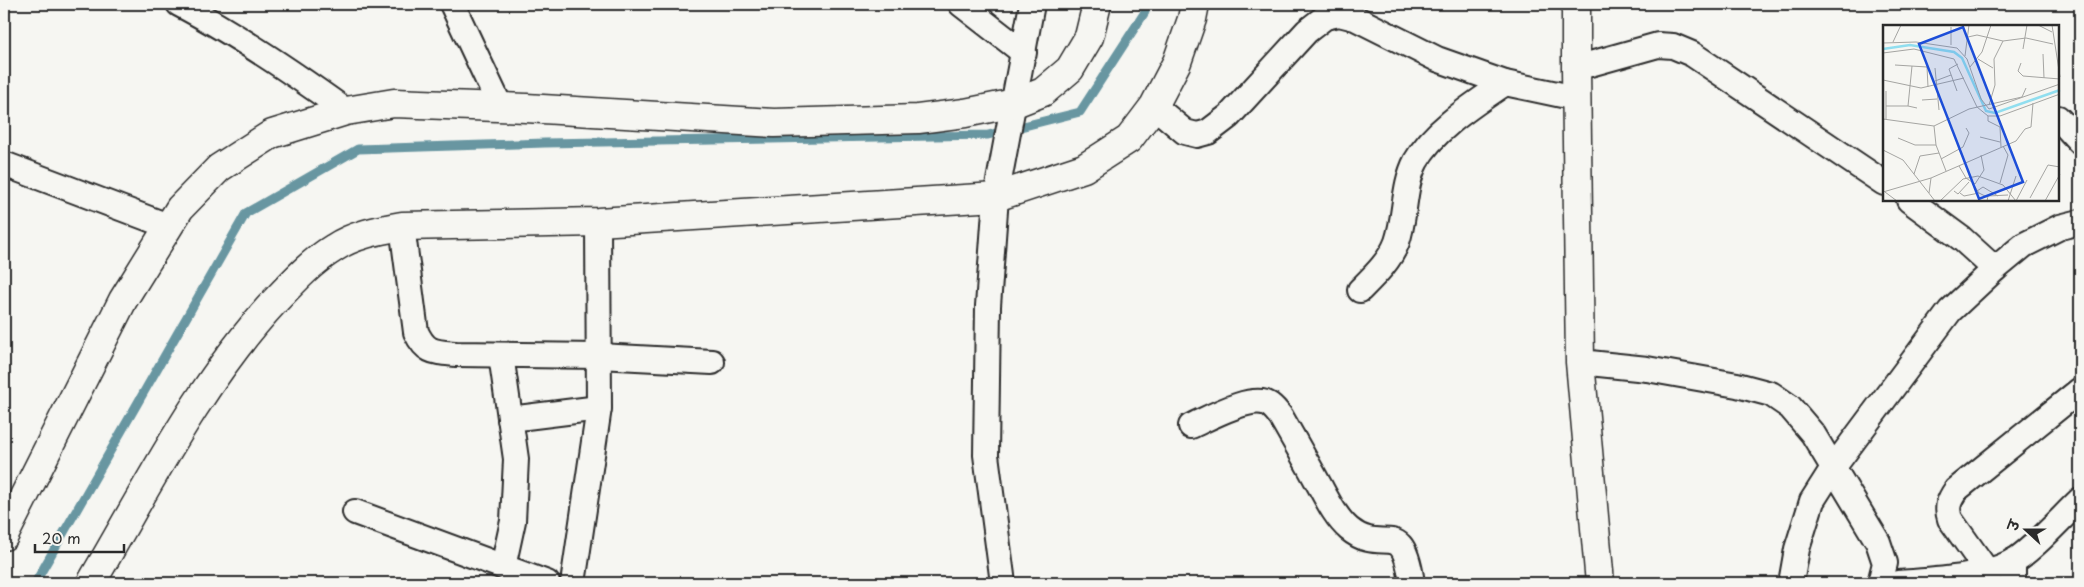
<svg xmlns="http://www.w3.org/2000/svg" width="2084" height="587" viewBox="0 0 2084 587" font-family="'Playpen Sans','Playpen Sans Deva',sans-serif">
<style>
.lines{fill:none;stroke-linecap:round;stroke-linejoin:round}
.stream{stroke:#6896a1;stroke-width:9}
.street-casing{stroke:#2b2b2b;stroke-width:28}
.secondary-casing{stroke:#2b2b2b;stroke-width:31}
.street{stroke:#f6f6f2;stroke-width:24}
.secondary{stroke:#f6f6f2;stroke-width:28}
.inset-river{fill:none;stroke:#90deef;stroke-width:2.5}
.inset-road{fill:none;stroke:#a5a5a2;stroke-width:1}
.view{fill:#1d4ed8;fill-opacity:0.15;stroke:#1d4ed8;stroke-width:2.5}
.inset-edge{fill:none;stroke:#2b2b2b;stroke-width:2.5}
</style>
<rect width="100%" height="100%" fill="#f6f6f2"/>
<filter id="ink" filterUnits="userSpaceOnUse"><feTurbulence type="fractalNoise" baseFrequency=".02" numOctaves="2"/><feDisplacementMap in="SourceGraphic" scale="10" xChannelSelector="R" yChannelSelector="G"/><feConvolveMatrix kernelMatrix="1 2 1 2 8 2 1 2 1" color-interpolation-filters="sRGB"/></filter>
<g filter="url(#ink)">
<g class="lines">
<polyline class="stream" points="35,583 246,213 358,149 545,143 988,135 1080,112 1145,12 1145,4"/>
<defs>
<g id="street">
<path d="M179,4c59,31 113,68 167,107"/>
<polyline points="452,4 500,106"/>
<polyline points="961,4 1024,53"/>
<polyline points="1576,68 1658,45 1673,46 1692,54 1884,183"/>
<polyline points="1154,106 1185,132 1197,135 1208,132 1229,116 1307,31 1325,17 1339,14 1355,18 1437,59 1505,83 1576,98"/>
<polyline points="2058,118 2080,142"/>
<polyline points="4,164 168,226"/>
<polyline points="1909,200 1962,239 1995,269"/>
<path d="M402,226l14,106c10,21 18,20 40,22l143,2 113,6"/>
<path d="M1360,290c14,-14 30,-29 37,-48 9,-26 6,-56 19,-81 18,-32 60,-58 89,-78"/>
<polyline points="501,355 516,459 513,521 503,567"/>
<polyline points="1580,362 1647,369 1737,385 1771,394 1790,407 1813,434 1878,542 1885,563 1880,583"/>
<polyline points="510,419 599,408"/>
<path d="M1191,426c18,-8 62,-33 79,-21 4,3 8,8 11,12 12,21 24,42 36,64 9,16 18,36 32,48 35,29 53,-16 63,54"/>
<polyline points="355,512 547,583"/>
<polyline points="2013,561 2013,583"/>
<path d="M1987,571l-37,-52c-4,-12 -1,-19 6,-29l124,-100"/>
<polyline points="573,583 599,408 598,222"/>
<polyline points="1003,583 986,455 988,306 996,197 1032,4"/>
<polyline points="1791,583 1797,549 1812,501 1833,468 1950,311 1995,269 2024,245 2060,227 2080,222"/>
<path d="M1899,583c37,-3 79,-4 113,-21 20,-11 50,-45 68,-62"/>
</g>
<g id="secondary">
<polyline points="1576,4 1576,68 1580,362 1600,583"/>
<polyline points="4,536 123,300 180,208 219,168 272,134 346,111 394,103 526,108 774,123 918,119 965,113 1015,103 1043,92 1070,69 1089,37 1097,4"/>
<path d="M91,583c56,-95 108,-200 184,-282 18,-19 36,-39 59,-53 19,-13 45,-18 68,-22l196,-4 398,-25 88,-29 45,-29 25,-33 23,-44 15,-43 3,-15"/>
</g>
</defs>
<use href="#street" class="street-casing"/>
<use href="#secondary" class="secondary-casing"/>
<use href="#street" class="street"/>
<use href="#secondary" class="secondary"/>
</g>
</g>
<g transform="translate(1883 25)">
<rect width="176" height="176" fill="#f6f6f2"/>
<path class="inset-river" d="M0,24l27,-4 44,7 8,6 24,53 9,2 65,-23"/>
<path class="inset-road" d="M155,0l14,7M169,0l8,52M68,2v18M85,12l9,-2 26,6 23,-3 27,6M10,17l8,-17M0,18l33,-1 41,6 10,11 14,40 8,10 71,-25M140,24l4,-24M0,28l31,-4 40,10 23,48 11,9h12l60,-22M160,29l1,24M82,31l4,-31M95,34l15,9M138,38l-3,8 5,5 37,3M12,40l32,2 1,20M29,41l-4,40 9,2M87,42l12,-15 9,-27M52,43l4,42M0,55l38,8 43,-10M52,56l16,-6M3,66v28M74,66l-8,-22 9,-5M39,75l15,-1M106,80l6,-20 -1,-26 9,-18M3,81h22M105,91v5l12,6 1,20M0,94l51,7 35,-17 53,-12 4,-9M51,101l2,19 10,26M97,112l20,5M15,113l17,7h21M0,125l20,10 32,41M58,134l22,-12 6,-14 -3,-5M76,141l7,12 9,6 9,-14 -3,-15M31,149l6,-18 19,-3M117,158l8,-28 -5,-9M90,159l6,9 8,4M71,166l4,3 11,-12M94,166l6,-4 15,9M0,167l48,-14 85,-37 9,-12 6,-2 2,-24M2,167l12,9M46,168l2,-15M77,168l4,3 15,-3M147,173l18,-33 12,2M57,176l23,-22 15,-3 25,9 13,16 11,-21M104,176l1,-5 20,-1M125,176l8,-25M162,176l15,-27"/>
<path class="view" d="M80,2l60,155 -44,17 -60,-155z"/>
<rect width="176" height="176" class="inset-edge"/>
</g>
<rect width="2084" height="587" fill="none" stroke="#f6f6f2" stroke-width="20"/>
<rect x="10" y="10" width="2064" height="567" fill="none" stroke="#2b2b2b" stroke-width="2" filter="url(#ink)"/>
<g transform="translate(2026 530) rotate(291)" stroke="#f6f6f2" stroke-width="4" paint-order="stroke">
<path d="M0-4L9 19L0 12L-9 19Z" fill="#2b2b2b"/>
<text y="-8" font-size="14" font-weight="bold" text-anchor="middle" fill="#2b2b2b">उ</text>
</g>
<path d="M35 544v8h89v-8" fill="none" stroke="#2b2b2b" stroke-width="2.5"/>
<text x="42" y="544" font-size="15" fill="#2b2b2b" stroke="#f6f6f2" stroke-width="4" paint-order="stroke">20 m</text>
</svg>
